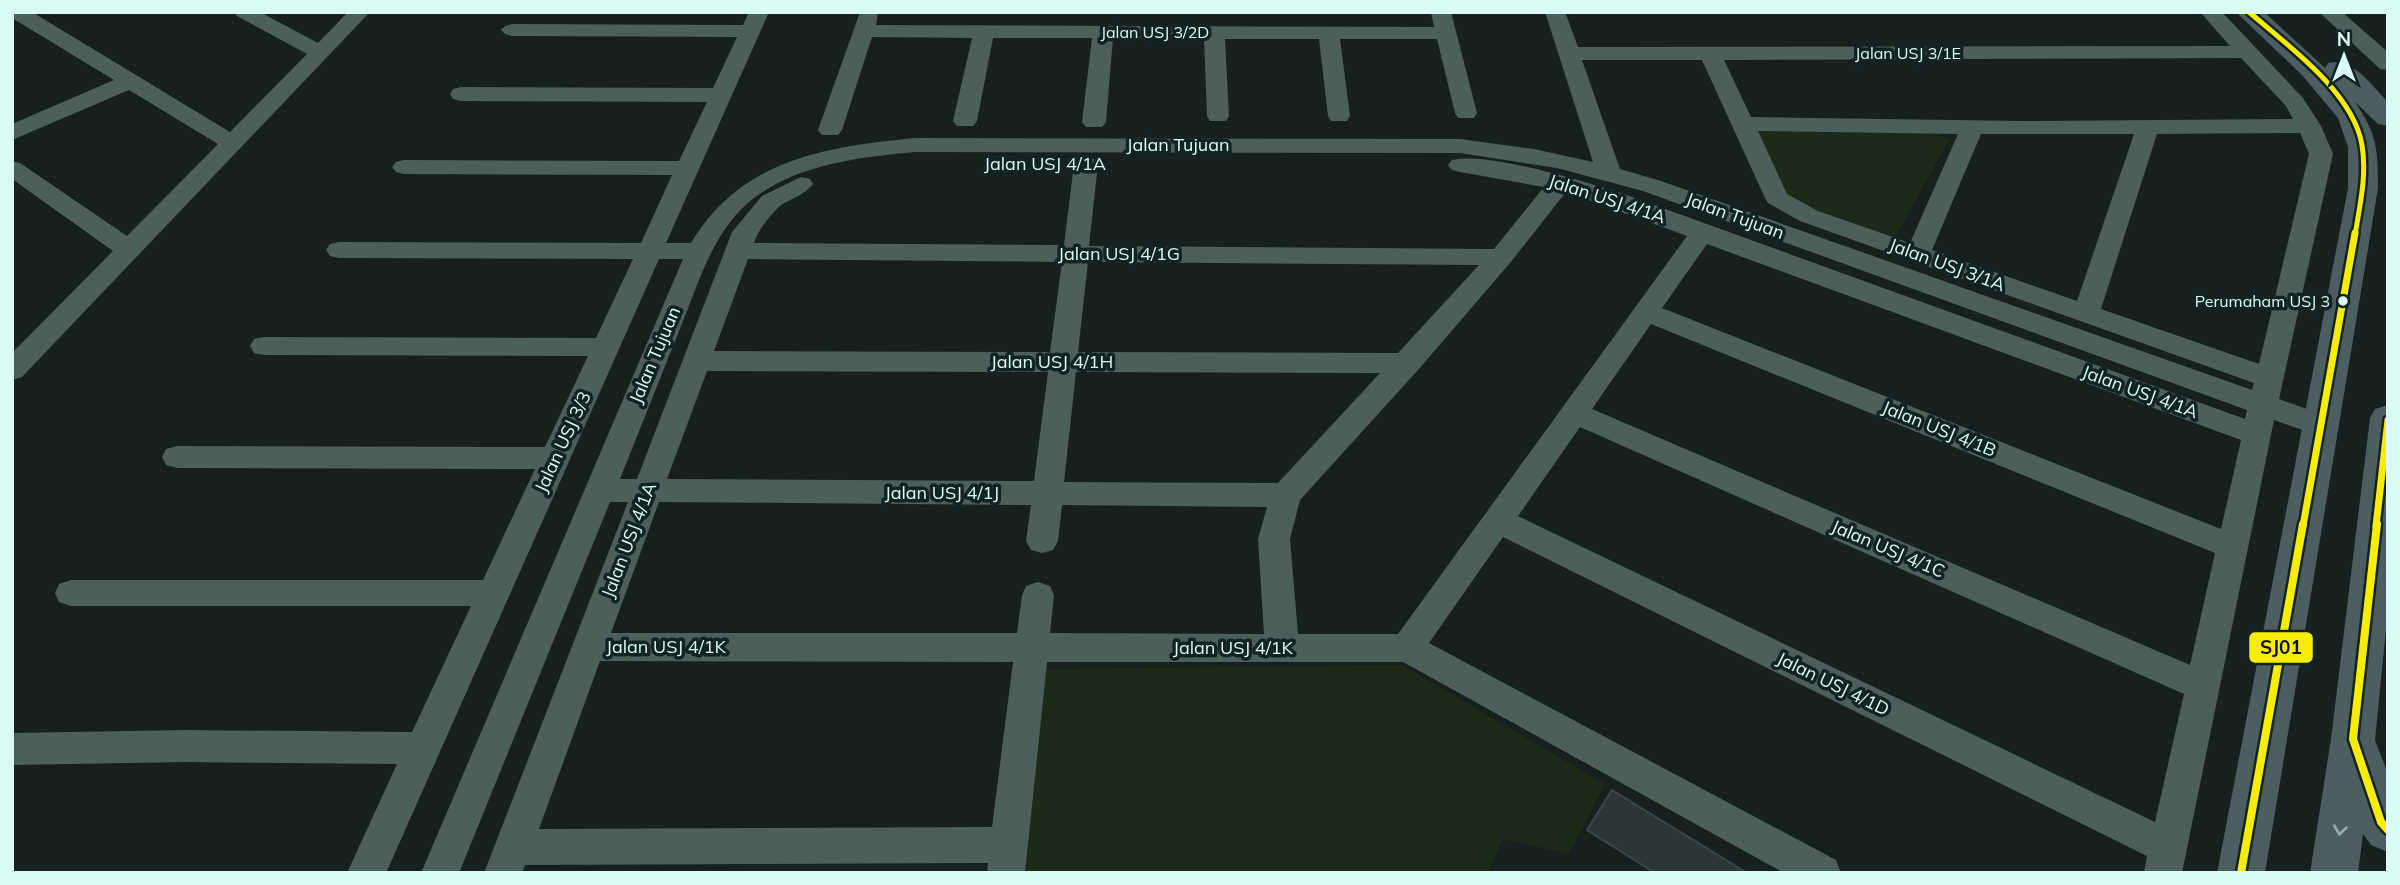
<svg xmlns="http://www.w3.org/2000/svg" width="2400" height="885" viewBox="0 0 2400 885" font-family="Mulish,sans-serif">
<style>
.green{fill:#1c2b17}
.building{fill:#2b3736;stroke:#394947;stroke-width:2}
.lines{fill:none;stroke-linecap:round;stroke-linejoin:round}
.minor{fill:#4c5f5a;fill-rule:evenodd}
.major{fill:#4c5e5f;fill-rule:evenodd}
.bus-1-far2-casing{stroke:#122422;stroke-width:10}
.bus-1-far1-casing{stroke:#122422;stroke-width:12}
.bus-1-casing{stroke:#122422;stroke-width:13}
.bus-1-far2{stroke:#f8ed00;stroke-width:5}
.bus-1-far1{stroke:#f8ed00;stroke-width:7}
.bus-1{stroke:#f8ed00;stroke-width:8}
.oneway{stroke:#93acaa}
.bus-dot{fill:#dafaf5;stroke:#122422;stroke-width:2.5}
.labels{text-anchor:middle;stroke-width:7;stroke-linejoin:round;paint-order:stroke}
.far-street-label{font-size:16px;fill:#dafaf5;stroke:#122422}
.bus-label{font-size:16px;fill:#dafaf5;stroke:#122422;text-anchor:end}
.street-label{font-size:18px;fill:#dafaf5;stroke:#122422}
.line-badge{stroke:#122422;stroke-width:2.5}
.pale-badge-label{font-size:19px;text-anchor:middle;font-weight:bold;fill:#111}
</style>
<rect width="100%" height="100%" fill="#16201e"/>
<g class="green">
<polygon points="1754,131 1933,131 1949,140 1893,241 1814,213 1783,195"/>
<polygon points="1402,665 1605,784 1569,854 1503,839 1488,873 1025,873 1043,669"/>
</g>
<polygon class="building" points="1612,790 1747,873 1655,873 1587,830"/>
<g class="lines">
<g class="minor">
<polygon points="12,12 32,12 230,132 307,54 237,16 234,12 260,12 318,43 348,12 370,12 22,377 12,380 12,353 113,251 12,179 12,161 20,163 127,236 218,144 129,90 12,140 12,124 114,80 12,18"/>
<path d="M749,12h20l-103,231h25c50,-84 134,-96 224,-105l545,1 74,10 59,13 -48,-150h20l13,35 652,-1 -30,-34h22l81,86 18,28 12,28 -54,245 53,19 5,8 -5,8 -10,3 -48,-17 -92,453h-38l3,-17 -644,-319 -74,106 407,217 5,13h-57l-381,-211h-356l-22,211h-38l1,-10 -463,2 -3,8h-38l144,-371h-18l-151,371h-38l262,-614h-24l-273,614h-39l50,-109 -212,-2 -173,3v-32l173,-3 227,2 59,-126h-400l-12,-4 -4,-9 4,-9 12,-4h412l52,-111 -358,-1 -11,-3 -4,-8 4,-8 11,-3 368,1 43,-91 -324,-1 -10,-2 -4,-7 4,-7 10,-2 332,1 37,-79 -294,-1 -9,-2 -4,-6 4,-6 9,-2 302,1 31,-68 -268,-1 -8,-2 -4,-5 4,-5 8,-2 275,1 28,-59 -246,-1 -8,-2 -3,-5 3,-5 8,-2 252,1 24,-51 -225,-1 -7,-2 -4,-4 4,-4 7,-2 231,1zM2241,58l45,48 7,13 -269,2 -273,-4 -27,-57zM1582,60h120l63,138 3,5 32,18 454,162 -2,7 -591,-209 -41,-12zM1758,131l200,3 -48,109 -92,-32 -31,-17zM2300,133l9,21 -50,210 -158,-55 56,-175zM1981,134h153l-57,167 -145,-51zM915,152l545,1 97,15 86,23 604,219 -2,9 -624,-226c-36,-11 -135,-42 -169,-33l-4,5 4,5 8,2 84,15 -50,62 -405,-3 9,-82 -4,-5 -8,-2 -8,2 -4,5 -10,81 -310,-2c4,-13 16,-28 26,-37 11,-8 25,-11 33,-22l-3,-5 -9,-2 -39,19 -30,36 -95,247h-17c21,-53 42,-105 63,-158 13,-32 24,-68 45,-96 42,-58 122,-67 187,-73zM1566,192l121,44 -289,398h-100l-8,-95 10,-39 118,-130 92,-107zM1707,244l534,196 -20,89 -559,-221zM748,259l314,3 -12,90 -336,-1zM1088,262l391,3 -81,88 -320,-1zM1651,324l564,229 -25,112 -598,-256zM707,371l341,1 -14,109 -367,-2zM1076,372l304,1 -102,110 -214,-1zM1580,427l604,267 -29,128 -637,-306zM659,502l372,3 -5,36 5,9 11,3 11,-3 5,-9 4,-36 205,2 -9,32 6,95 -214,-1 4,-38 -4,-9 -12,-4 -12,4 -4,9 -5,38h-406zM600,661l413,1 -21,165 -453,2z"/>
<polygon points="860,12 878,12 876,25 1434,27 1431,12 1451,12 1477,113 1474,118 1458,118 1455,113 1437,39 1340,39 1350,116 1347,121 1331,121 1328,116 1319,39 1225,39 1229,116 1226,121 1210,121 1207,116 1204,39 1113,38 1106,122 1102,127 1086,127 1082,122 1092,38 993,38 977,121 973,126 957,126 953,121 972,38 872,37 842,130 838,135 822,135 818,130"/>
<polygon points="2319,12 2342,12 2388,52 2388,70 2380,69"/>
</g>
<g class="major">
<path d="M2236,12h28l61,56 3,-5c25,-6 44,23 60,39v24l-10,-2 -24,-23c23,32 24,48 24,87l-113,685h-48l131,-685v-41l-10,-29 -36,-43z"/>
<polygon points="2388,405 2388,609 2375,740 2388,774 2388,852 2371,845 2363,834 2358,873 2310,873 2331,739 2370,418 2375,409"/>
</g>
<defs>
<path id="bus-1-far2" d="M2249,12c38,33 104,80 113,133 5,30 -2,60 -7,90"/>
<g id="bus-1-far1">
<polyline points="2303,526 2355,233"/>
<polyline points="2376,526 2388,420"/>
</g>
<g id="bus-1">
<polyline points="2377,524 2353,739 2381,822 2388,830"/>
<polyline points="2241,873 2303,524"/>
</g>
</defs>
<use href="#bus-1-far2" class="bus-1-far2-casing"/>
<use href="#bus-1-far1" class="bus-1-far1-casing"/>
<use href="#bus-1" class="bus-1-casing"/>
<use href="#bus-1-far2" class="bus-1-far2"/>
<use href="#bus-1-far1" class="bus-1-far1"/>
<use href="#bus-1" class="bus-1"/>
</g>
<defs><path id="oneway-chevron" d="M-2-3.5L2.5 0L-2 3.5" fill="none" stroke-width="1.6" stroke-linecap="round" stroke-linejoin="round" transform="scale(1.75)"/></defs>
<use class="oneway" href="#oneway-chevron" transform="translate(2340 830) rotate(98)"/>
<circle class="bus-dot" cx="2343" cy="301" r="6"/>
<g class="labels">
<g class="far-street-label">
<text x="1155" y="38">Jalan USJ 3/2D</text>
<text x="1908" y="59">Jalan USJ 3/1E</text>
</g>
<g class="bus-label">
<text x="2330" y="307">Perumaham USJ 3</text>
</g>
<g class="street-label">
<text x="1178" y="151">Jalan Tujuan</text>
<text x="1045" y="170">Jalan USJ 4/1A</text>
<text transform="translate(1607 199) rotate(18)" y="6">Jalan USJ 4/1A</text>
<text transform="translate(1735 216) rotate(20)" y="6">Jalan Tujuan</text>
<text x="1119" y="260">Jalan USJ 4/1G</text>
<text transform="translate(1947 265) rotate(20)" y="6">Jalan USJ 3/1A</text>
<text transform="translate(655 355) rotate(-67)" y="6">Jalan Tujuan</text>
<text x="1052" y="368">Jalan USJ 4/1H</text>
<text transform="translate(2140 392) rotate(20)" y="6">Jalan USJ 4/1A</text>
<text transform="translate(1939 429) rotate(22)" y="6">Jalan USJ 4/1B</text>
<text transform="translate(563 442) rotate(-65)" y="6">Jalan USJ 3/3</text>
<text x="942" y="499">Jalan USJ 4/1J</text>
<text transform="translate(629 540) rotate(-69)" y="6">Jalan USJ 4/1A</text>
<text transform="translate(1888 549) rotate(23)" y="6">Jalan USJ 4/1C</text>
<text x="666" y="653">Jalan USJ 4/1K</text>
<text x="1233" y="654">Jalan USJ 4/1K</text>
<text transform="translate(1833 684) rotate(26)" y="6">Jalan USJ 4/1D</text>
</g>
</g>
<rect class="line-badge" x="2248" y="631" width="66" height="33" rx="7" fill="#f8ed00"/>
<g class="pale-badge-label">
<text x="2281" y="654">SJ01</text>
</g>
<rect width="2400" height="885" fill="none" stroke="#dafaf5" stroke-width="28"/>
<g transform="translate(2344 56)" stroke="#122422" stroke-width="5" paint-order="stroke">
<path d="M0-5L12 26L0 18L-12 26Z" fill="#dafaf5"/>
<text y="-10" font-size="19" font-weight="bold" text-anchor="middle" fill="#dafaf5">N</text>
</g>
</svg>
